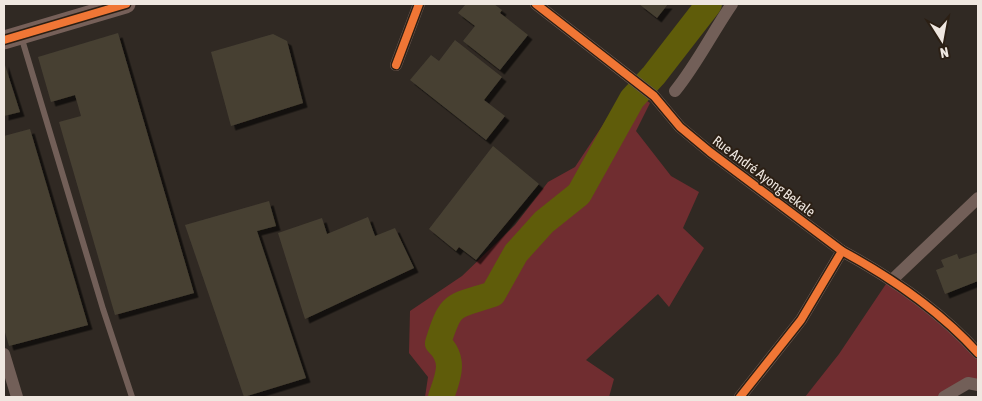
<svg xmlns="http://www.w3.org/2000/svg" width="982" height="401" viewBox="0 0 982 401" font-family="'Asap Condensed',sans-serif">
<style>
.green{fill:#702d30}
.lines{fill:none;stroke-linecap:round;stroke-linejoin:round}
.river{stroke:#5f5c0a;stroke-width:26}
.building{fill:#474033;filter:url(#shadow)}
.lane{stroke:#725f58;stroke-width:6}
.street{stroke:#725f58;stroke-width:12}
.secondary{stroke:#766059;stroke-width:19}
.cycleway-casing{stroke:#2b1f14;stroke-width:11}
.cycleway{stroke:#f07635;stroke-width:8}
.labels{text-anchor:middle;stroke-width:4;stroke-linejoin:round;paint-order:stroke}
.street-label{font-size:14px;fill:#efe7e0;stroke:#2b1f14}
</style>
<defs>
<filter id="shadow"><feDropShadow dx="4.5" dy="4.5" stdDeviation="0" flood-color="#0009"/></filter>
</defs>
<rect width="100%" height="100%" fill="#302923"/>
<g class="green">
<polygon points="628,87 650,103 636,131 671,176 699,192 683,228 704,248 669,307 658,294 586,360 614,379 609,397 425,397 428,377 409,353 410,311 462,276 515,225 548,182 575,167"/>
<polygon points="890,278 978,353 978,385 944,397 805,397 839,354"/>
</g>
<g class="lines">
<path class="river" d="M441,397c7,-20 15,-37 -3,-54 13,-42 15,-36 55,-49l23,-41 28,-31 35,-28 53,-95 22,-24 55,-71"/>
</g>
<g class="building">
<polygon points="466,4 494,4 502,10 500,13 528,35 500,70 463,41 475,26 458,13"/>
<polygon points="639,4 668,4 657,18"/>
<polygon points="118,33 194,293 115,315 59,122 81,116 75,95 51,102 38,57"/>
<polygon points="273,34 287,41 303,103 231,126 211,52"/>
<polygon points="455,40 502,77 484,100 505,116 486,140 410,80 431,55 439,61"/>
<polygon points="4,62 20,112 4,116"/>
<polygon points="30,129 88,325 9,346 4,329 4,136"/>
<polygon points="493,146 539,184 476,260 459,247 456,251 429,229"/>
<polygon points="269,201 276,226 257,231 306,378 244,397 185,225"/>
<polygon points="368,217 375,236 395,228 414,268 305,319 278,233 322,218 327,234"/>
<polygon points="977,253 978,281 945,294 936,270 944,267 941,260 957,254 959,259"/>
</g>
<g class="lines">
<polyline class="lane" points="21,36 103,309 132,397"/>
<g class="street">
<polyline points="536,4 654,96 680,127 710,152 842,251 801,320 740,397"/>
<polyline points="396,65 419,4"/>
<path d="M675,91c22,-27 37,-58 57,-87"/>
<path d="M842,251c50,27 98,60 136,102"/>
<polyline points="892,280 978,198"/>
<polyline points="4,354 17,397"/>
<polyline points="944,397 968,383 978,385"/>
</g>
<polyline class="secondary" points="4,40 126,4"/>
<defs>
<g id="cycleway">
<polyline points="536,4 654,96 680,127 710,152 842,251 801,320 740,397"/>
<polyline points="4,40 126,4"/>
<polyline points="396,65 419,4"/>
<path d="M842,251c50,27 98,60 136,102"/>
</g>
</defs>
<use href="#cycleway" class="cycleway-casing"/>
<use href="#cycleway" class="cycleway"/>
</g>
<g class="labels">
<g class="street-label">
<text transform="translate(764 176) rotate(37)" y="5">Rue André Ayong Bekale</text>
</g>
</g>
<rect width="982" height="401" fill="none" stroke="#efe7e0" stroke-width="10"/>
<g transform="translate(942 40) rotate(169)" stroke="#2b1f14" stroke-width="4" paint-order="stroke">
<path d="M0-4L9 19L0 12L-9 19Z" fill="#efe7e0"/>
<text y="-8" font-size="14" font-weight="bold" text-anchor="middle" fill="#efe7e0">N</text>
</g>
</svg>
